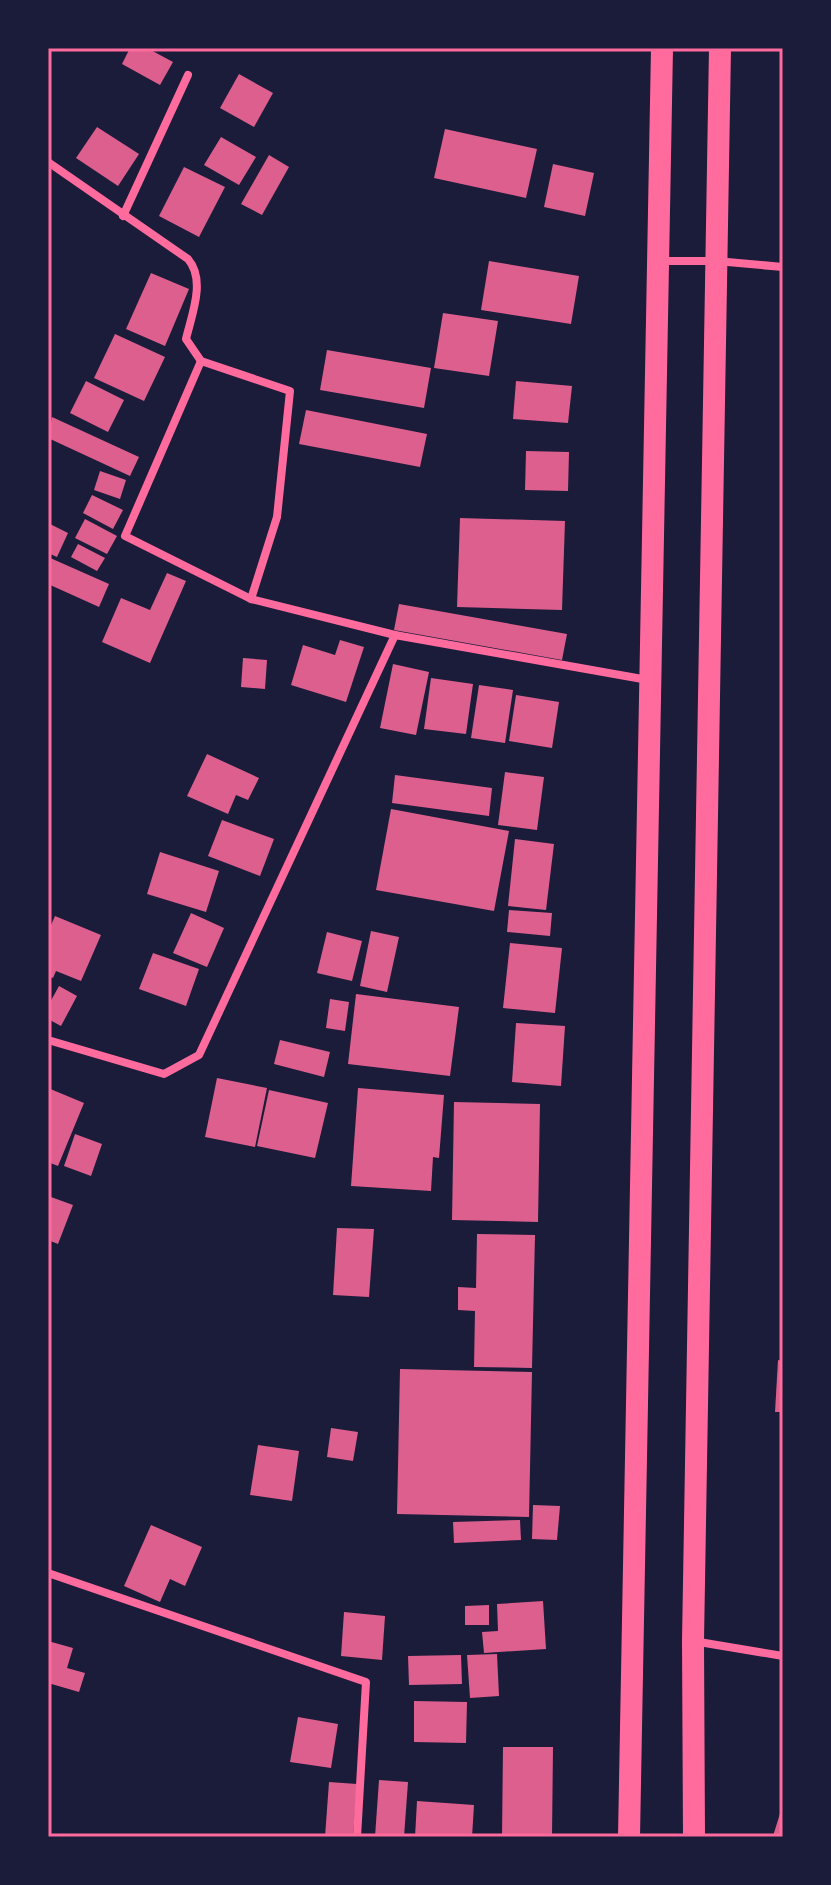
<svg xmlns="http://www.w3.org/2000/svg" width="831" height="1885" viewBox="0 0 831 1885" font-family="'Nunito Sans',sans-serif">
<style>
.building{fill:#dd5f8e}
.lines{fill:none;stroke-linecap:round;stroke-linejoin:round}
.minor{stroke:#ff6b9d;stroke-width:8}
.trunk{stroke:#ff6b9d;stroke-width:22}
.neatline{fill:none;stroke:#ff6b9d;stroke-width:3}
</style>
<rect width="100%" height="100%" fill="#1b1b3a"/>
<g class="building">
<polygon points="130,48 147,48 173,62 160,85 122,64"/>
<polygon points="239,74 273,93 254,127 220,108"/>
<polygon points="97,127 139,154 118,186 76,158"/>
<polygon points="445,129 537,149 526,198 434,178"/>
<polygon points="221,137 256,157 239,185 204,165"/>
<polygon points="269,155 289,167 262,215 241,204"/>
<polygon points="553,164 594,173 585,216 544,207"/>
<polygon points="184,167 225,187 199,237 159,216"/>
<polygon points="489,261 579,276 571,324 481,310"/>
<polygon points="151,273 189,289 165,346 126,329"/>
<polygon points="443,313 498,321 489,376 434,368"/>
<polygon points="115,334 165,357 144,401 94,378"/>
<polygon points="327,350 431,368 424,408 320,390"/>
<polygon points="86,381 124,400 108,432 70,413"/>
<polygon points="516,381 572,386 568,423 513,419"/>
<polygon points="306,410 427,434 420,467 299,444"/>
<polygon points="52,417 139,457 130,476 48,438"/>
<polygon points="526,451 569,452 568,491 525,490"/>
<polygon points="100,471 126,480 120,499 94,490"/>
<polygon points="92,495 123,510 113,529 83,513"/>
<polygon points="460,518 565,521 562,610 457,607"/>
<polygon points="85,519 117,536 107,554 75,538"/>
<polygon points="48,523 68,533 57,557 48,553"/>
<polygon points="78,544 105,558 97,571 71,557"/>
<polygon points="48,557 109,584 99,607 48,584"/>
<polygon points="167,573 186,581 150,663 102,642 121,598 150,610"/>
<polygon points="399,604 567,634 562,660 394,630"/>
<polygon points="340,640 364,647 346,702 291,685 303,645 335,655"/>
<polygon points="243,658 267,660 265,689 241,687"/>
<polygon points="393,664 429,672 416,735 380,728"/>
<polygon points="431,678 473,684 466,734 424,729"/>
<polygon points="479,685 513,690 505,743 471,738"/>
<polygon points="516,695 559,702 552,748 509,741"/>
<polygon points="207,754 259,778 248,800 236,795 228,814 187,796"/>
<polygon points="505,772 544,777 537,830 498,825"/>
<polygon points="395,775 492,788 489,816 392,803"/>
<polygon points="391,809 509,831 494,911 376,890"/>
<polygon points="222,820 274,839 260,876 208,856"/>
<polygon points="515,839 554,844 546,910 508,906"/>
<polygon points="160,852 219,871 206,912 147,894"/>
<polygon points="509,910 552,913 550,936 507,932"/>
<polygon points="191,913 224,928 207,967 173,953"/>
<polygon points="55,916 101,935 81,981 56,971 53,978 48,976 48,932"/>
<polygon points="371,931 399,937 387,992 360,986"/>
<polygon points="327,932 362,941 352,981 317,973"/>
<polygon points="510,943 562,948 555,1013 503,1008"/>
<polygon points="153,953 199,969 186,1006 139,989"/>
<polygon points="59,986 77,996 61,1026 48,1019 48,1006"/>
<polygon points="356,994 459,1007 450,1076 348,1064"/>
<polygon points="330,999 349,1002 345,1031 326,1028"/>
<polygon points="516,1023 565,1026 561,1086 512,1082"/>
<polygon points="280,1040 330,1052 324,1077 274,1064"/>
<polygon points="217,1078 267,1088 255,1147 205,1137"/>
<polygon points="48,1088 84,1103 58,1166 48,1162"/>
<polygon points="358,1088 444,1095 439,1158 433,1157 431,1191 351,1186"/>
<polygon points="269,1090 328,1103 315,1158 257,1146"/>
<polygon points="454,1102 540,1104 538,1222 452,1220"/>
<polygon points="75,1134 102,1144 91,1176 64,1166"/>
<polygon points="51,1197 73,1205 58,1244 48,1240"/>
<polygon points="337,1228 374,1229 369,1297 333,1295"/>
<polygon points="477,1234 535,1235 532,1368 474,1367 475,1311 458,1310 458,1287 476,1288"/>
<polygon points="778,1360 783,1361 783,1412 775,1412"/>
<polygon points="400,1369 532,1372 529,1517 397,1514"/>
<polygon points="331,1428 358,1432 353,1461 327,1457"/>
<polygon points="258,1445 299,1451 292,1501 250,1495"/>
<polygon points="533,1505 560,1506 557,1540 532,1539"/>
<polygon points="520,1520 521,1540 454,1543 453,1522"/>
<polygon points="151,1525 202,1547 185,1586 170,1579 160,1602 124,1586"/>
<polygon points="543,1601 546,1649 484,1653 482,1632 498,1631 497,1604"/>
<polygon points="489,1605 489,1625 465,1625 465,1606"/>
<polygon points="344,1612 385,1616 382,1660 341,1656"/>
<polygon points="48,1641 73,1648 67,1668 85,1673 79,1692 48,1683"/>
<polygon points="497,1654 499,1696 470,1698 467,1655"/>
<polygon points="461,1655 462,1684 409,1685 408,1656"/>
<polygon points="414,1701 467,1702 466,1743 414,1742"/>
<polygon points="298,1717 338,1724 331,1768 290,1762"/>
<polygon points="503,1747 553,1747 552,1837 502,1837"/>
<polygon points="379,1780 408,1782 404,1837 375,1837"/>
<polygon points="329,1782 357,1784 353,1837 325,1837"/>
<polygon points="417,1801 474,1805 472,1837 415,1837"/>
<polygon points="783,1804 783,1837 778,1837 773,1836"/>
</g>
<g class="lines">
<g class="minor">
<path d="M48,162l140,97c18,21 4,55 -2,80l15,22 89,30 -13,126 -26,82 144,36"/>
<polyline points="123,216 188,75"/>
<polyline points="660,261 716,261 783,267"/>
<polyline points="201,361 125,536 251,599"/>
<polyline points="48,1040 164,1074 199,1055 395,635 648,680"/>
<polyline points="48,1573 366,1682 357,1837"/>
<polyline points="693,1641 783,1656"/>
</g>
<g class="trunk">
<polyline points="629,1837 662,48"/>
<polyline points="694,1837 693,1641 720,48"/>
</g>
</g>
<rect width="831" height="1885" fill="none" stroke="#1b1b3a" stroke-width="100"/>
<rect x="50" y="50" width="731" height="1785" class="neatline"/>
</svg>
